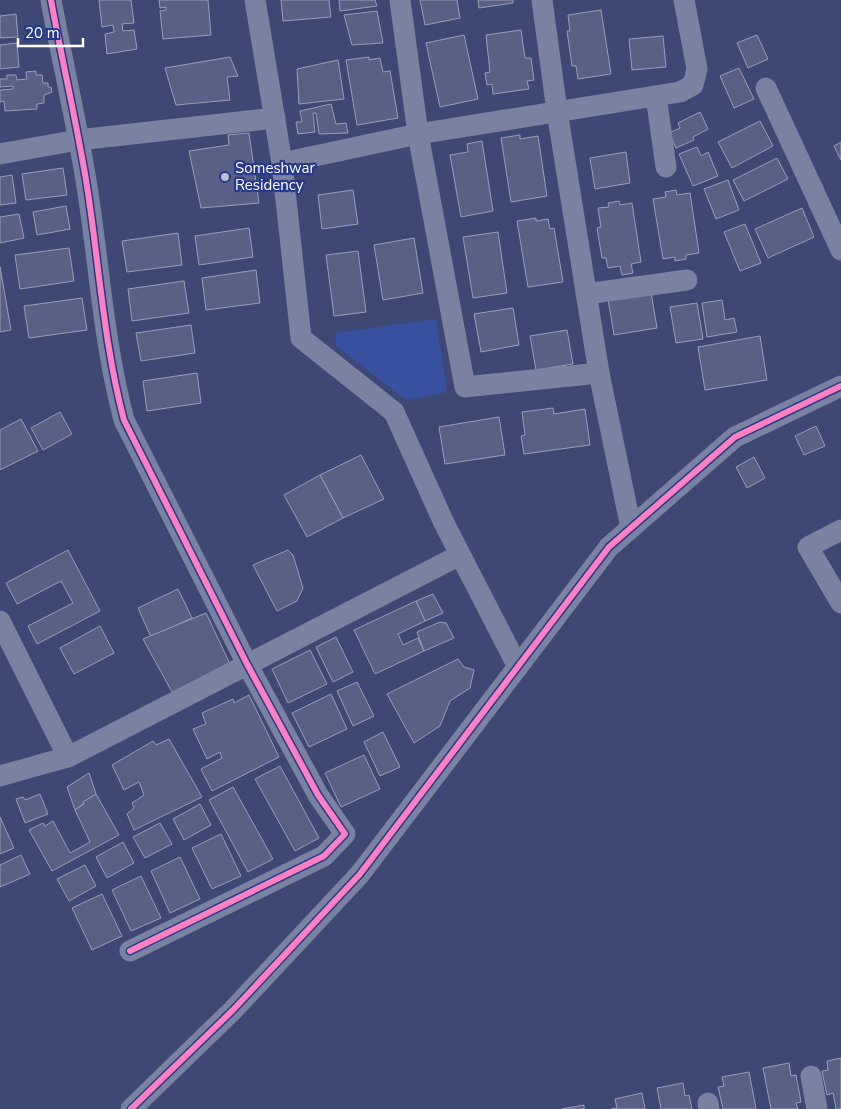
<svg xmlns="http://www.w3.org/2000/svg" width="841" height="1109" viewBox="0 0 841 1109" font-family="'Nunito Sans',sans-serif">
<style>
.green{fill:#3a50a1}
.building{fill:#586185;stroke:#989eb8}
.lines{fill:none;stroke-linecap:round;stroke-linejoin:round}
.minor{stroke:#7982a0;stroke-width:21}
.cycleway-casing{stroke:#26398c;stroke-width:9}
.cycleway{stroke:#ff80c0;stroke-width:6}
.poi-dot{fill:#bbbfcf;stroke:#26398c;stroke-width:2}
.labels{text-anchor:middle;stroke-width:4.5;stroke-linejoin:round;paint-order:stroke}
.poi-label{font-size:15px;fill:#fff;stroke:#26398c;text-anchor:start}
</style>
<rect width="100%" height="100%" fill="#3d4875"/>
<polygon class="green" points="436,319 447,392 406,400 336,346 335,333"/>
<g class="building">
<polygon points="99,0 131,0 134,23 122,24 123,31 134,30 137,49 107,54 105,34 114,32 113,25 102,27"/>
<polygon points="159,0 208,0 211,35 163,39 160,11 166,10 166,7 160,8"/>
<polygon points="281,0 329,0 331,17 283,21"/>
<polygon points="339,0 375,0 377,6 340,11"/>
<polygon points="420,0 457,0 460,18 425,25"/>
<polygon points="478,0 513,0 513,3 479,8"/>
<polygon points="601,10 611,74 578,79 576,66 572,66 567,31 570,31 568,15"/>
<polygon points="377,11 383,43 352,45 344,15"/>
<polygon points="16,14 18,37 0,38 0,16"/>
<polygon points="521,30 525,58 531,58 534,80 527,81 529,89 493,94 492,84 487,85 485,73 490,72 486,35"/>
<polygon points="464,35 478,99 440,107 426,43"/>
<polygon points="757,35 768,59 748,68 737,43"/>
<polygon points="663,36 666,67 632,70 629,39"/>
<polygon points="17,43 19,67 0,69 0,45"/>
<polygon points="230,57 238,76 227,77 230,100 176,105 165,68"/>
<polygon points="369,57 369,60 380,58 383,72 390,71 398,118 357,125 346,60"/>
<polygon points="338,60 344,99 299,104 297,69"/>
<polygon points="739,68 754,99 734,108 720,76"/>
<polygon points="36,71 36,75 42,75 43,83 48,83 48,87 51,87 52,92 44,95 44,103 37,104 37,109 5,111 4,101 0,102 0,90 13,89 13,86 0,87 0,79 7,79 7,75 16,75 17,80 27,79 26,72"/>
<polygon points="331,104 336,124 346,123 348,133 319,134 316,113 313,113 315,132 298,134 296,122 302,122 300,111"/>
<polygon points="700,112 708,129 693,137 694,140 676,148 669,133 680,128 678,123"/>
<polygon points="760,121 773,146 732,168 718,142"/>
<polygon points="249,133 259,203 201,208 189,151 229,145 228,135"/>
<polygon points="520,135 520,139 538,136 547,196 511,202 501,138"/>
<polygon points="482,141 493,211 461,217 450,155 468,152 467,144"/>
<polygon points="841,142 841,160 834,146"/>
<polygon points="697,147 701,156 708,152 718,176 693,186 679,154"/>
<polygon points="626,152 630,183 595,189 590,158"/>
<polygon points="777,158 788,179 744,201 733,180"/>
<polygon points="63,168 67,195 26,200 22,174"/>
<polygon points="12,175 16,203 0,205 0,177"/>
<polygon points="728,180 739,210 716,219 704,189"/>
<polygon points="353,190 358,224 322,229 318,195"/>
<polygon points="676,190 677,195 690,193 699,253 686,255 686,259 675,261 675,257 663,259 653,199 666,197 665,192"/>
<polygon points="619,201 620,205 632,203 641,262 631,264 633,273 622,275 620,266 608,268 606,258 602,258 597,228 601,227 598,208 609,207 608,203"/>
<polygon points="66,206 70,229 37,235 33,212"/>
<polygon points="802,208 814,237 768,258 755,229"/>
<polygon points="19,214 24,238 0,243 0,217"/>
<polygon points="536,218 536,221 548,219 550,229 554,228 563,282 528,287 517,221"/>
<polygon points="745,224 761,263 740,271 724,232"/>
<polygon points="249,228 253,257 199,265 195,236"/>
<polygon points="498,232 507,293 473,298 463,237"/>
<polygon points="178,233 182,265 127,272 122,241"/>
<polygon points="414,238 423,293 383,300 374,245"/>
<polygon points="69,248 74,281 20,289 15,255"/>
<polygon points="358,251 366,312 334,316 326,255"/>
<polygon points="0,267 11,330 0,332"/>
<polygon points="256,270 260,303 206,310 202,278"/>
<polygon points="184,281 189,313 132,321 128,289"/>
<polygon points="651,292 657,328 614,335 608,299"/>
<polygon points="82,298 87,330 29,338 24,306"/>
<polygon points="722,300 725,320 734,318 737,332 707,337 702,303"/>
<polygon points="697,303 703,339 676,343 670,307"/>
<polygon points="513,308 519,345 481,352 474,314"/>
<polygon points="191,325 195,353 141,361 136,333"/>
<polygon points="567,330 573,364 536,370 530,336"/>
<polygon points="760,336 767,380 705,390 698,347"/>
<polygon points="197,373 201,403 147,411 143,381"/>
<polygon points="553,408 554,414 585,409 590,445 524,454 521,436 525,435 522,412"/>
<polygon points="60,412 72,434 43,450 31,428"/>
<polygon points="499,417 505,455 445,464 439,427"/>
<polygon points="21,419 38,451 0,470 0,430"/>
<polygon points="816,426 825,446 804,455 795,436"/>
<polygon points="361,455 384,499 343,518 320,475"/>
<polygon points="754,457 765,478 747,488 736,467"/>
<polygon points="320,475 343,518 307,537 284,495"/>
<polygon points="68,550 100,611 37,644 28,626 73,603 61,581 17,604 6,583"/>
<polygon points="288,550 293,555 303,588 297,601 277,611 253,565"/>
<polygon points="178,589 192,618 151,637 138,608"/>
<polygon points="433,594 443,613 425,621 416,601"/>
<polygon points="416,601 425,621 398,634 403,645 418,638 424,651 375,674 354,630"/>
<polygon points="206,613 230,664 172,692 143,639"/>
<polygon points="440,622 446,623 454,638 424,651 417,632"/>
<polygon points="100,626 114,653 74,674 60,648"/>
<polygon points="336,637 353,672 333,682 316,647"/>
<polygon points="310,650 327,684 288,703 272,669"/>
<polygon points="458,659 464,667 474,670 470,688 450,701 440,726 414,743 387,694"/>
<polygon points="357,682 374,716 353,726 337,691"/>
<polygon points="331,694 347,729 309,747 292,713"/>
<polygon points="249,695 279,757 212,791 201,769 222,758 220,752 207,759 193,729 206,724 202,713 233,699 234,703"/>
<polygon points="383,732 400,767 380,776 364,742"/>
<polygon points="169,739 202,797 134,830 127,814 134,808 132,803 144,795 139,782 124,790 112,765 153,741 156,745"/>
<polygon points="364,755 380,789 341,807 325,773"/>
<polygon points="280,766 319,838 295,851 255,779"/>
<polygon points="89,773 96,794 75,810 67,787"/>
<polygon points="233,787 273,859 248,872 209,800"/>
<polygon points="40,794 48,814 25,823 16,799 23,797 25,800"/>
<polygon points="96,794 119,835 52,871 29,830 43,823 45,826 53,821 70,853 90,842 75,810 84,804 83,802"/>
<polygon points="200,804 211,825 184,840 173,819"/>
<polygon points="0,817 14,848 0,854"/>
<polygon points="160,823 172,844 145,858 133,837"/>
<polygon points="221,834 241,876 212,889 192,848"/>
<polygon points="123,842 134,863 107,878 96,857"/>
<polygon points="21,855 30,874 0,887 0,865"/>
<polygon points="180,857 200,899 170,913 151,871"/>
<polygon points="85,865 96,886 69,901 57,879"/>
<polygon points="141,876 161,918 131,931 112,890"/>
<polygon points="102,894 122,936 92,950 72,908"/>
<polygon points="841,1058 841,1109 836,1109 833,1093 827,1095 822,1071 828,1070 827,1061"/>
<polygon points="789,1063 791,1076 796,1075 801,1102 796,1103 798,1109 771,1109 763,1068"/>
<polygon points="749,1072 756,1109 723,1109 718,1087 724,1086 722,1077"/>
<polygon points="683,1083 685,1096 689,1095 692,1109 661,1109 657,1088"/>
<polygon points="642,1093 645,1109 611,1109 617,1108 615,1099"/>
<polygon points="584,1105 584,1109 562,1109"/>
</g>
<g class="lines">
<g class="minor">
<path d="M51,0c11,60 25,120 35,180 13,80 17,161 38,240l123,244 71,131 27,39 -21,22 -194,95"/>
<polyline points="255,0 282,163 301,338 394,412 444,523 518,667"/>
<polyline points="400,0 418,134 465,387 599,373"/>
<polyline points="542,0 557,111 599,373 631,528"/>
<polyline points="766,88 841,250"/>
<polyline points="656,96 666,167"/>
<polyline points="0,154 78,140 275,118"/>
<polyline points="282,163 418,134 680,92 693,85 697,69 684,0"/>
<polyline points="586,294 687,280"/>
<polyline points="841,530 808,547 841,603"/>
<polyline points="0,621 68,757 460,555"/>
<polyline points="0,776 68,757"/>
<polyline points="811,1076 817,1109"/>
<polyline points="708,1103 709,1109"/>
<polyline points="131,1109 233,1010 360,874 609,547 735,437 841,386"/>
</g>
<defs>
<g id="cycleway">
<path d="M51,0c11,60 25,120 35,180 13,80 17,161 38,240l123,244 71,131 27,39 -21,22 -194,95"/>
<polyline points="131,1109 233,1010 360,874 609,547 735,437 841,386"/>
</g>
</defs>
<use href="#cycleway" class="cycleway-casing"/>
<use href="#cycleway" class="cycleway"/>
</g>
<circle class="poi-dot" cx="225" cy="177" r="5"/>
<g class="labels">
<g class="poi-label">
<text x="235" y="173">Someshwar<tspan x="235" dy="17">Residency</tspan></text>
</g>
</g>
<path d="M18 38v8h65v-8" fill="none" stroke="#ffffff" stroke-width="2.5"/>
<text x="25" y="38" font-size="15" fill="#ffffff" stroke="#26398c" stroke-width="4" paint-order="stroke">20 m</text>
</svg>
